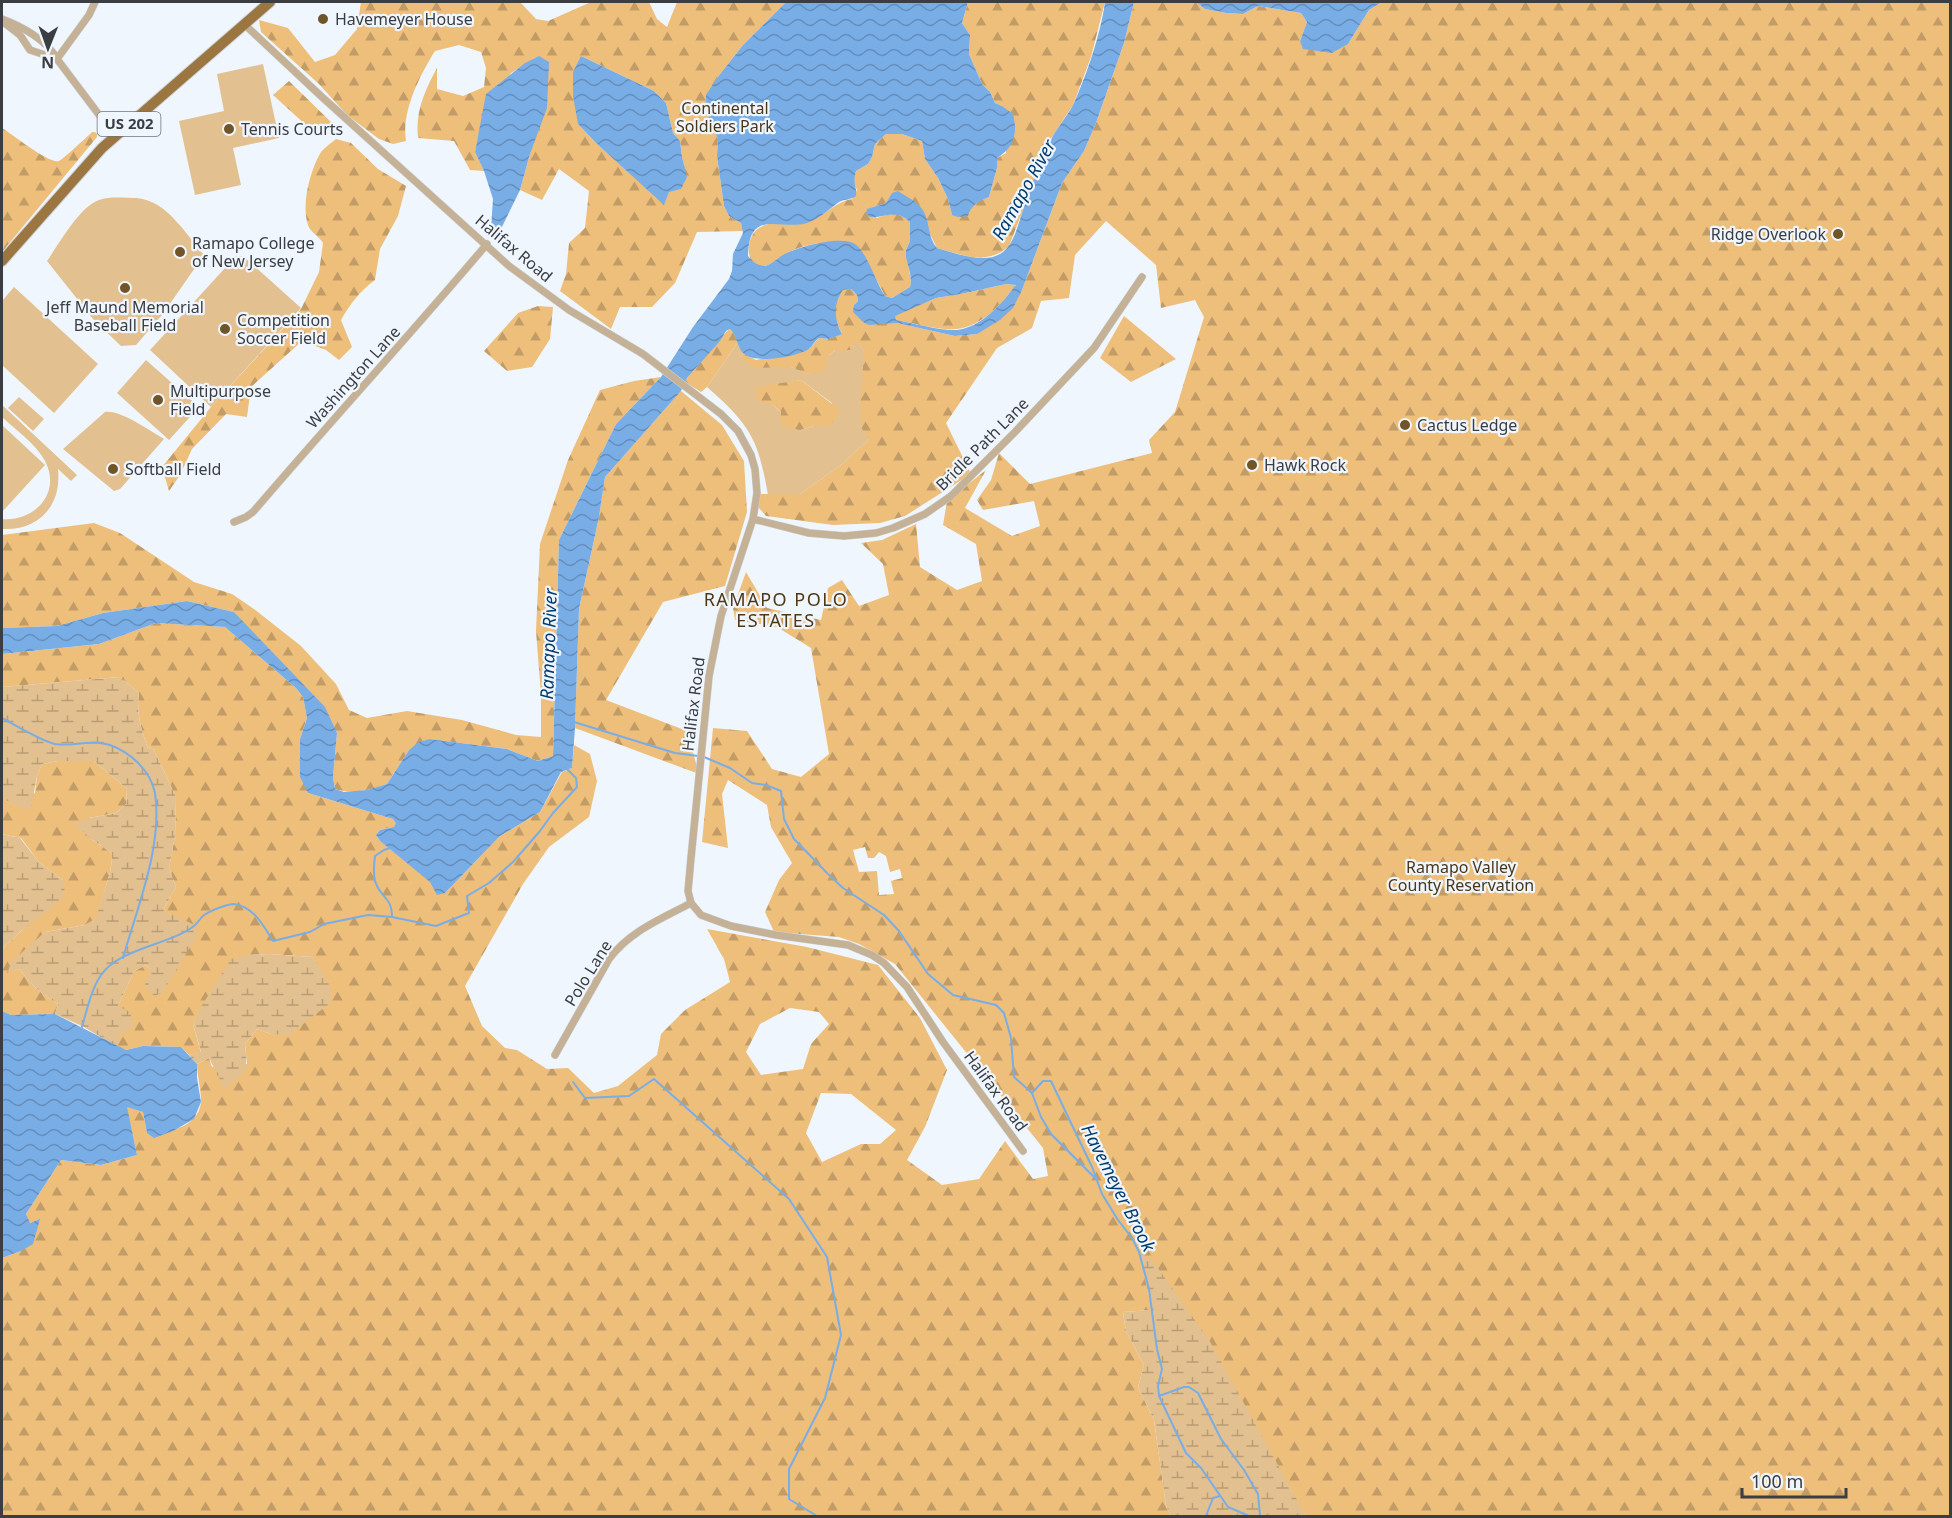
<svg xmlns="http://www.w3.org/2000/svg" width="1952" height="1518" viewBox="0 0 1952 1518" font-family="'Noto Sans',sans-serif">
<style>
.green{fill:#e3c08f;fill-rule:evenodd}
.forest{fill:url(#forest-firs);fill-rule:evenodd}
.wetland{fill:url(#wetland-marsh)}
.water{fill:url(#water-waves);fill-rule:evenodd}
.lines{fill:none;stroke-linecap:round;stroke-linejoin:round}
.stream{stroke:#79ade6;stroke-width:2}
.minor-casing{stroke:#ccd1d8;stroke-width:8}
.primary-casing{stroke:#ccd1d8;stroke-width:12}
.minor{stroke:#c5b195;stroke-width:7}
.primary{stroke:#9b7640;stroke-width:10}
.poi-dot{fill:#715428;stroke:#f0f6fe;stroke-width:2}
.labels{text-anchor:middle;stroke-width:4.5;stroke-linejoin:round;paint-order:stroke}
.shield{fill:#f0f6fe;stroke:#71747a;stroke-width:1.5}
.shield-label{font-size:15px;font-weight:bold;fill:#3a3d41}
.poi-label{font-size:16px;fill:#3a3d41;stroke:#f0f6fe;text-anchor:start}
.park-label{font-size:16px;fill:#4a3619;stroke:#f0f6fe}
.street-label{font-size:16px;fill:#3a3d41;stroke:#f0f6fe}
.water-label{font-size:18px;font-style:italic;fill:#003b6e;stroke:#f0f6fe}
.neighbourhood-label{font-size:18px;letter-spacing:1.5px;fill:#503815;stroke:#f0f6fe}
</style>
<defs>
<pattern id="forest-firs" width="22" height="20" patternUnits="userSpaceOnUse" patternTransform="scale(1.5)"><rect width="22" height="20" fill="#eebe7b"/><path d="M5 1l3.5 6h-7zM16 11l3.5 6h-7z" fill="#c29c66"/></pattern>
<pattern id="wetland-marsh" width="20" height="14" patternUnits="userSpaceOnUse" patternTransform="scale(1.5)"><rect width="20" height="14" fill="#e3c08f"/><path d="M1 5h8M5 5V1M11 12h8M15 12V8" fill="none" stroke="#b99d76"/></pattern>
<pattern id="water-waves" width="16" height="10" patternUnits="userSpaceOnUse" patternTransform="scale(1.5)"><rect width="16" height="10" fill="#79ade6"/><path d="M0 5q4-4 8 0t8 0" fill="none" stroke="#648ebc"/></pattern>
</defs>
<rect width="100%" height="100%" fill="#f0f6fe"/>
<g class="green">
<polygon points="263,64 279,138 233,148 241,185 195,195 179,121 224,111 217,74"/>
<path d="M137,198c30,3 48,35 67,57l-42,60 -26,30 -15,1 -28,-27 -46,-58c12,-17 32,-54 52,-61 11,-4 26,-2 38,-2z"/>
<polygon points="236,256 243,256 301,308 211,407 150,350"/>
<polygon points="14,287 98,364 54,413 2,365 2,301"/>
<path d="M856,340l8,11 5,88 -28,26 -41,29 -32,1c-10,-57 -18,-70 -61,-108l31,-45 5,11 -3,4 36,9 15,1 17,7 27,-24zM801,380l31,23 -4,23h-14l-14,4 -27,-25 17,-23z"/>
<polygon points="146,360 199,407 169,440 117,393"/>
<polygon points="19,397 44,419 33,431 8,408"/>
<path d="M2,405l75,70 -6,6 -13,-12c4,37 -20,62 -56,60v-10c32,3 60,-26 43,-58 -9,-17 -29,-31 -43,-44z"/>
<path d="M105,412c16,-2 45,19 59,27l-44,50 -6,2 -51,-42z"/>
<polygon points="2,425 45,465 2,512"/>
</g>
<g class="forest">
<path d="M361,2h159l16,17 12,2 43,-19h58l8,17 10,8 10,-25h109l-43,43 -26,33 -6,49 7,11 -1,18 7,50 5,10 12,7 2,8 -46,1 -22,51 -23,24h-32l-9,22 -51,-38 6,-17 3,-31 16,-15 4,-37 -30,-22 -17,31 -22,-10 10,-36 5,-96 -24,15 -31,55 -5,24 9,19 -14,-1 -16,-29 -36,-3c-3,-26 7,-48 19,-70v21l26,7 21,-9 2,-19 -5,-16 -22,-7 -24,6c-15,24 -34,61 -29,90l-13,3 -14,-5 -32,-24 -28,-31 -58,-52 -2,-12 29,8 27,34 20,-7 22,-26zM581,56l73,35 12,12 7,30 7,8 2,16 4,20 -17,14 -5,13 -68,-61 -18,-19z"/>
<path d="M968,2h137l-14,55 -18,48 -23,35 -41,106c-21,20 -47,9 -72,2l-8,-16 -5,-19 -32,-19 -6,9 -18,6 9,9c13,-5 22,-6 33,4l1,8 -1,11 -4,9 5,32 -1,5 -18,11 -7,-2 -17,-32 -18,-22c-18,0 -37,0 -54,7 -10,4 -22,16 -33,17 -20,0 -17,-30 -4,-38 15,-10 33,0 49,-6 16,-6 27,-20 44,-23l5,-9 -4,-9 3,-10 12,-7 4,-7 3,-13 11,-10h16l20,7 3,18 13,19 10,21 4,16 18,-6 8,-8 11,-4 8,-29v-10l9,-5 -4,-47 -7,-3 -5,-11 -8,-8 -13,-30 1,-19 -8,-12z"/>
<path d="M1134,2h62l9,7 21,4 17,1 15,-8 43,7 6,9 -7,19 48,3 21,-34 13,-8h568v1514h-644l-166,-263 12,57 -29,2 3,19 18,34 -6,22 16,33 12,86 5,10h-1169v-258l19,-7 18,-31 -10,3 -3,-9 35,-54 40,5 36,-10 -11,-49 17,6 4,21c20,-1 50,-4 54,-30 1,-8 -4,-28 -4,-39l12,-6 3,9 35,-3 -2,-20 12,-15 14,5 49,-63 -7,-14 -44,-3 -21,1 -36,35 -19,34 8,29 -12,2 -8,-8 -38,-1 -17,4 -8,-3v-41l16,-35 12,-6 4,4 45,-43 -28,-13 -3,-5 12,-21 -7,-19 6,-32 1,-39 -22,-47 -7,-4c-6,-17 -11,-35 -8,-53l-19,-16 -118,10v-33l97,-10 57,-21 69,4 71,61 7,9 4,21 -7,21 8,54 85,26 4,4 -3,4 -14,3 -4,5 4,6 65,52 55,-57 40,-24 22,-40 10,-4 2,-23 16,9 7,27 -8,36 -40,30 -26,37 -58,102 17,40 23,22 12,2 30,19 21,-1 26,25 24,-7 39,-31 4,-21 24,-24 45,-28 -6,-23 -17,-30 100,18 71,18 42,53 27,52 -22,57 -18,33 35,25 37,-6 26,-38 28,38 15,-3 -5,-28 -148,-184 -36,-20 -20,-7 -65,-5 -9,-20 14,-32 13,-17 -21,-36 -4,-22 -39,-25 -6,14 6,54 -26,-6 11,-114 34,3 25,38 29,8 28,-23 -18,-106 -34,-21 -42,-7 -2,-12 13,-36 21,36 54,12 7,-32 14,-8 17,26 30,-11 -6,-31 -22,-21 21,-3 34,-16 4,43 37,23 25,-9 -6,-37 -33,-19 4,-24 39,-31 -21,38 47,28 28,-10 -6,-25 -51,9 -6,-10 14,-20 8,-27 31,31 122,-31 -3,-13 26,-28 29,-95 -9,-17 -34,8 -5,-43 -50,-44 -31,34 -6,43 -28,3 -9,27 -35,20 -51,75 25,51 -66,42 -25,7 -47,2 -67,-9 -7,-8v-14h41l41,-29 28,-26 -7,-10 -2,-18 4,-60 -8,-10 -6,9h-15l-6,5 -5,16 -17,3 -16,-7 -37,1 -14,-11 3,-4 13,7 53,-11 10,-11 10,1 13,-6c-9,-15 -10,-29 1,-43l8,-1 6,6 1,6 -4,4 15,19 28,-1 58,13 22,-2 45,-44 40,-107 22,-32 12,-28 28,-80zM865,847l3,11h6l5,-6 7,4 4,16 10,-3 2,9 -11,3 3,13 -15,1 -2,-24 -18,1 -6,-22zM790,1008l29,4 10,12 -18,20 -8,25 -42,6 -15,-23 14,-28zM821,1093l30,1 45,36 -16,14h-19l-39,18 -16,-29z"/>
<polygon points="289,81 334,125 319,137 273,95"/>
<path d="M2,128c10,6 47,36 57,33 3,-1 28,-24 33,-29h3l2,2v3l-95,115z"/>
<path d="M336,139l15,4 27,26 28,17 -8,30 -18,33 -5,31c-15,11 -25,24 -34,40l11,27 -13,13 -13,-10 -24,-9 -51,46 -4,30 -21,-3 -34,35 -12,26 -11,16 -7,-24 49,-60 90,-98 18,-37 4,-29c-4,-7 -13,-11 -15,-18 -7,-20 2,-55 13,-73 4,-5 10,-9 15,-13z"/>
<path d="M1006,284l10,1c-14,18 -33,41 -59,44 -17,2 -44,-6 -61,-9l-2,-5 42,-17 25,-4z"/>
<polygon points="538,306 553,307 550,339 532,367 507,371 484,351 518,313"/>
<polygon points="1124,316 1176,359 1131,382 1100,358"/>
<path d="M730,329l3,3 5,10 -31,45 -6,5 -16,-10 2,-4c8,-8 37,-46 43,-49z"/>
<path d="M661,377l-45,47 -57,116 -6,216 -15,5 -31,-12 -77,-10 -21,11 -22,34c-17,6 -35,11 -52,5l-2,-12 4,-44 -103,-121 -47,-11 -84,12 -46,13 -55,2v-93l92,-12 26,10 74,49 38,12 22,15 47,37 35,38 13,26 18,8 40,-7 55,9 54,15 25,2v-42l-5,-64 4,-87 28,-84 32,-70 34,-9z"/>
<polygon points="801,380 840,410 836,419 828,426 814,426 800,430 781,426 781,412 773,405 757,400 756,387"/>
<polygon points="681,391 722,425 744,461 747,512 725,586 663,602 606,700 687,731 699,774 575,728 579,609 599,517 605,477"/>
<path d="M58,761h36l33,28 -1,15 -10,9 -27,5 2,21 21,14c1,23 -12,42 -14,65l-13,7 -40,7 -37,40 12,-3c10,16 22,25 38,35l-3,10 -44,1 -9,-4v-62l20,-19 41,-50 -24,-18 -18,-24 -19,-4v-36l33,-5 2,-17 5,-12z"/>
</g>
<g class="wetland">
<path d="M120,677l19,16c-3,18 2,36 8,53l7,4 22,47 -1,39 -6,32 7,19 -12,21 4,5 27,12 2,3 -2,11 -33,54 -8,3 -9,-11 5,-16 -4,-4 -12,6 -16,35 12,6 4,14 -15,9 -1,12 -36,-21 -27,-12 3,-10c-16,-10 -28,-19 -38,-35l-13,4 5,-12 33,-29 40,-7 12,-7c3,-23 16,-42 15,-65l-21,-14 -16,-15 14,-6 27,-5 10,-9 1,-15 -33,-28h-36l-16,3 -5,12 -6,32 -7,1 -22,-11v-111z"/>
<polygon points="2,834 20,838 39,862 63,880 65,893 59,902 22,930 2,949"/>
<path d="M269,954l44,3 18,30 -1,16 -41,32 -18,-1 -14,-5 -12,15c3,27 2,29 -21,44l-15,-30 -12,6 -8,-9 12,-3 -8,-28 8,-17 30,-48 17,-4z"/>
<polygon points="1139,1252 1155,1264 1209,1340 1306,1516 1171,1516 1166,1506 1154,1420 1138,1387 1144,1365 1126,1331 1123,1312 1152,1310"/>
</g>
<g class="water">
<path d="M786,2h182l-6,21 8,12 -1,19 13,30 8,8 5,11 7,3 11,8c5,19 1,34 -16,44v10l-8,29c-10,4 -18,8 -21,19l-10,1 -6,-2 -4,-16 -10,-21 -13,-19 -3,-18 -20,-7h-16l-11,10 -3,13 -4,7 -12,7c-4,13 1,13 0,25 -5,4 -12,3 -17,6 -10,7 -20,17 -32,21 -26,8 -58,-16 -59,33 4,5 8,9 15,10 8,0 13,-7 20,-11 14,-8 58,-20 72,-11 12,8 21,39 30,52l7,2 18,-11 1,-5 -1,-9 -4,-16v-7l4,-9v-19c-16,-14 -23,-4 -40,-5l-4,-4 1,-4 19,-6 6,-10 6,-2c9,6 21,11 26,21 6,12 4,26 13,36 18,5 46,16 63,6 14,-8 18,-30 23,-44 7,-23 17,-47 27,-68 6,-14 18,-26 24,-39 13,-29 27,-70 31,-101h29l-10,41 -28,80 -12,28 -22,32 -40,107 -9,18 -13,12 -23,14 -22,2 -58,-13 -28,2 -6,-3 -10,-10 1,-7 4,-4 -1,-6 -6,-6 -8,1c-10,14 -9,29 -1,44l-13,5 -10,-1c-4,3 -7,8 -10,11 -13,8 -53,15 -65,5 -7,-6 -7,-19 -14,-25l-4,2 -6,10 -33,37 -6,13 -76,86 -6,40 -20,92 -4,119 -3,40 -11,4 -21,40 -40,24 -55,57 -8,2 -7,-13 -50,-41 -4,-6 4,-5 14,-3 2,-4 -3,-4 -85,-26 -8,-16v-38l7,-21 -4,-21 -7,-9 -71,-61 -69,-4 -57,21 -97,10v-26l55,-2 46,-13 84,-12 47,11 91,95 12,26 -4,44 2,12 9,3 23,-2 20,-6 22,-34 10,-8 11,-3 77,10 31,12 15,-5 6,-216 57,-116 45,-47 32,-50 36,-48 3,-8 1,-17 10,-21 -2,-10 -12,-7 -5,-10 -7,-50 1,-18 -7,-11 -5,-21v-11l11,-17 26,-33zM1006,284l10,1c-15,19 -34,42 -59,45 -17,1 -44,-7 -61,-10l-1,-4 41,-18 25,-4z"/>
<polygon points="1196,2 1382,2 1369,10 1348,44 1332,53 1303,49 1300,41 1307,22 1301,13 1258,6 1243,14 1226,13 1205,9"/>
<polygon points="539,56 549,62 547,108 530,154 520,190 498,235 491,228 493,199 484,171 475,152 486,94 525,63"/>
<polygon points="581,56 654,91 666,103 673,133 680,141 682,157 687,177 681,189 669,192 664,205 596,143 578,124 573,96 573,72"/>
<polygon points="2,1011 11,1015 55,1014 126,1050 143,1046 181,1047 197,1064 197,1078 201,1102 194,1119 173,1131 154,1138 147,1133 143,1112 127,1107 137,1155 101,1165 61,1160 26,1214 30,1223 40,1219 33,1244 21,1251 2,1258"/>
</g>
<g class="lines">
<g class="stream">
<path d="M2,718c13,7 39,23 53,26 17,3 35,-5 55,1 20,7 41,26 45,48 8,53 -18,115 -32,165"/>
<polyline points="574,722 675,753 698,756"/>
<polyline points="704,757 730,768 752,783 766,785 781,791 784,819 794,839 828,874 843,888 884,915 899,931 928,974 953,995 996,1005 1004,1013 1011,1038 1014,1077 1032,1093 1041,1117 1051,1134 1096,1179"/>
<path d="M390,848l-6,2 -9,6c-1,8 -2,17 0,25 5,17 17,15 17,36"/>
<path d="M82,1027c5,-17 9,-37 19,-52 19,-27 68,-30 93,-49 4,-3 6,-8 10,-11 6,-4 23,-11 30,-11 20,3 29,21 39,37l37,-9 14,-8 44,-9 24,2 44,9 33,-13 -2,-17 22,-13 24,-21 27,-31 13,-18 24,-26 -1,-9 -10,-10"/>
<polyline points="573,1082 585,1098 629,1096 654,1079 789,1199 827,1257 841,1335 825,1398 789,1469 789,1499 817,1516"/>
<polyline points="1032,1093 1043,1081 1051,1081 1092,1167 1102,1194 1118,1220 1132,1238 1139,1252 1149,1289 1157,1349 1162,1369 1158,1386 1159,1396 1186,1453 1201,1468 1228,1507 1249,1516"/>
<polyline points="1159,1396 1184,1387 1189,1387 1198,1393 1221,1439 1244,1470 1258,1494 1260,1516"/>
<polyline points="1206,1516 1213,1498 1220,1496"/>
</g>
<defs>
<g id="minor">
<path d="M2,19c19,7 45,21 55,40l58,77"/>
<polyline points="2,21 20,35 30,50 57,59"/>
<polyline points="244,24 322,97 509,266 569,310 643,354 721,414 738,431 751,455 755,469 757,493 753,519 721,616 709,676 691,858 688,891 691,903 701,915 731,926 776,935 848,945 872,955 884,963 907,987 943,1042 1023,1151"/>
<polyline points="57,59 89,15 95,2"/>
<polyline points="753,519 809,533 844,536 876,533 893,528 925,514 951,496 1014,433 1094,348 1142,277"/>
<path d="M234,522l12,-5 7,-5c77,-90 157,-177 234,-268"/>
<path d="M555,1055l54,-96c21,-28 52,-40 82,-56"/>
</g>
<polyline id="primary" points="2,261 102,148 270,2"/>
</defs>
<use href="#minor" class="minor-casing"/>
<use href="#primary" class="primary-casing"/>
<use href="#minor" class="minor"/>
<use href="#primary" class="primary"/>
</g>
<g class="poi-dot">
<circle cx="323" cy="19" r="6"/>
<circle cx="229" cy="129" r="6"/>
<circle cx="1838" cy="234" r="6"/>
<circle cx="180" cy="252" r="6"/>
<circle cx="125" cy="288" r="6"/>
<circle cx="225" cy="329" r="6"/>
<circle cx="158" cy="400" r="6"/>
<circle cx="1405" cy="425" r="6"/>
<circle cx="1252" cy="465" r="6"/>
<circle cx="113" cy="469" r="6"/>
</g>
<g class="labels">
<rect class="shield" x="97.5" y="112" width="63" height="24" rx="4.5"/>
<g class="shield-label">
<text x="129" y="129">US 202</text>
</g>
<g class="poi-label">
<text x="335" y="25">Havemeyer House</text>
<text x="241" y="135">Tennis Courts</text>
<text x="1826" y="240" text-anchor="end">Ridge Overlook</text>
<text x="192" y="249">Ramapo College<tspan x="192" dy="18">of New Jersey</tspan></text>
<text x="125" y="313" text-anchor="middle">Jeff Maund Memorial<tspan x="125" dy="18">Baseball Field</tspan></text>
<text x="237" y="326">Competition<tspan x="237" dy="18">Soccer Field</tspan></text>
<text x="170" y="397">Multipurpose<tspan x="170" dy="18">Field</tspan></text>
<text x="1417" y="431">Cactus Ledge</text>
<text x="1264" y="471">Hawk Rock</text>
<text x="125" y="475">Softball Field</text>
</g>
<g class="park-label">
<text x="725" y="114">Continental<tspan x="725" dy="18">Soldiers Park</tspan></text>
<text x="1461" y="873">Ramapo Valley<tspan x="1461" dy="18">County Reservation</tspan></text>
</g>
<g class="street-label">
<text transform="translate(514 248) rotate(40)" y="6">Halifax Road</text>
<text transform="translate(353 377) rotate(-48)" y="6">Washington Lane</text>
<text transform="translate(982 444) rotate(-45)" y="6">Bridle Path Lane</text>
<text transform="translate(693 704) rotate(-83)" y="6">Halifax Road</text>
<text transform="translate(588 973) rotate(-58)" y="6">Polo Lane</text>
<text transform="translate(996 1091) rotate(54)" y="6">Halifax Road</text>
</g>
<g class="water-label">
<text transform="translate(1024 190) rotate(-61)" y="6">Ramapo River</text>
<text transform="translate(549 644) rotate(-88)" y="6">Ramapo River</text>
<text transform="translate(1118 1188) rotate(63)" y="6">Havemeyer Brook</text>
</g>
<g class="neighbourhood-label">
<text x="776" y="606">RAMAPO POLO<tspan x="776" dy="21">ESTATES</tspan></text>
</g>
</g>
<rect width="1952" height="1518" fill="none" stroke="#3a3d41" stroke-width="6"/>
<g transform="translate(48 48) rotate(181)" stroke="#f0f6fe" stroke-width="4.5" paint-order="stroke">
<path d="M0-4.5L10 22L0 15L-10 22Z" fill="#3a3d41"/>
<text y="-9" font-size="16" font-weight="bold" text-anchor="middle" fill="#3a3d41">N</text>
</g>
<path d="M1742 1488v9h104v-9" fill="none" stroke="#3a3d41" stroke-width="3"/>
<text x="1751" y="1488" font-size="18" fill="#3a3d41" stroke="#f0f6fe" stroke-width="4.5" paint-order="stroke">100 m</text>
</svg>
